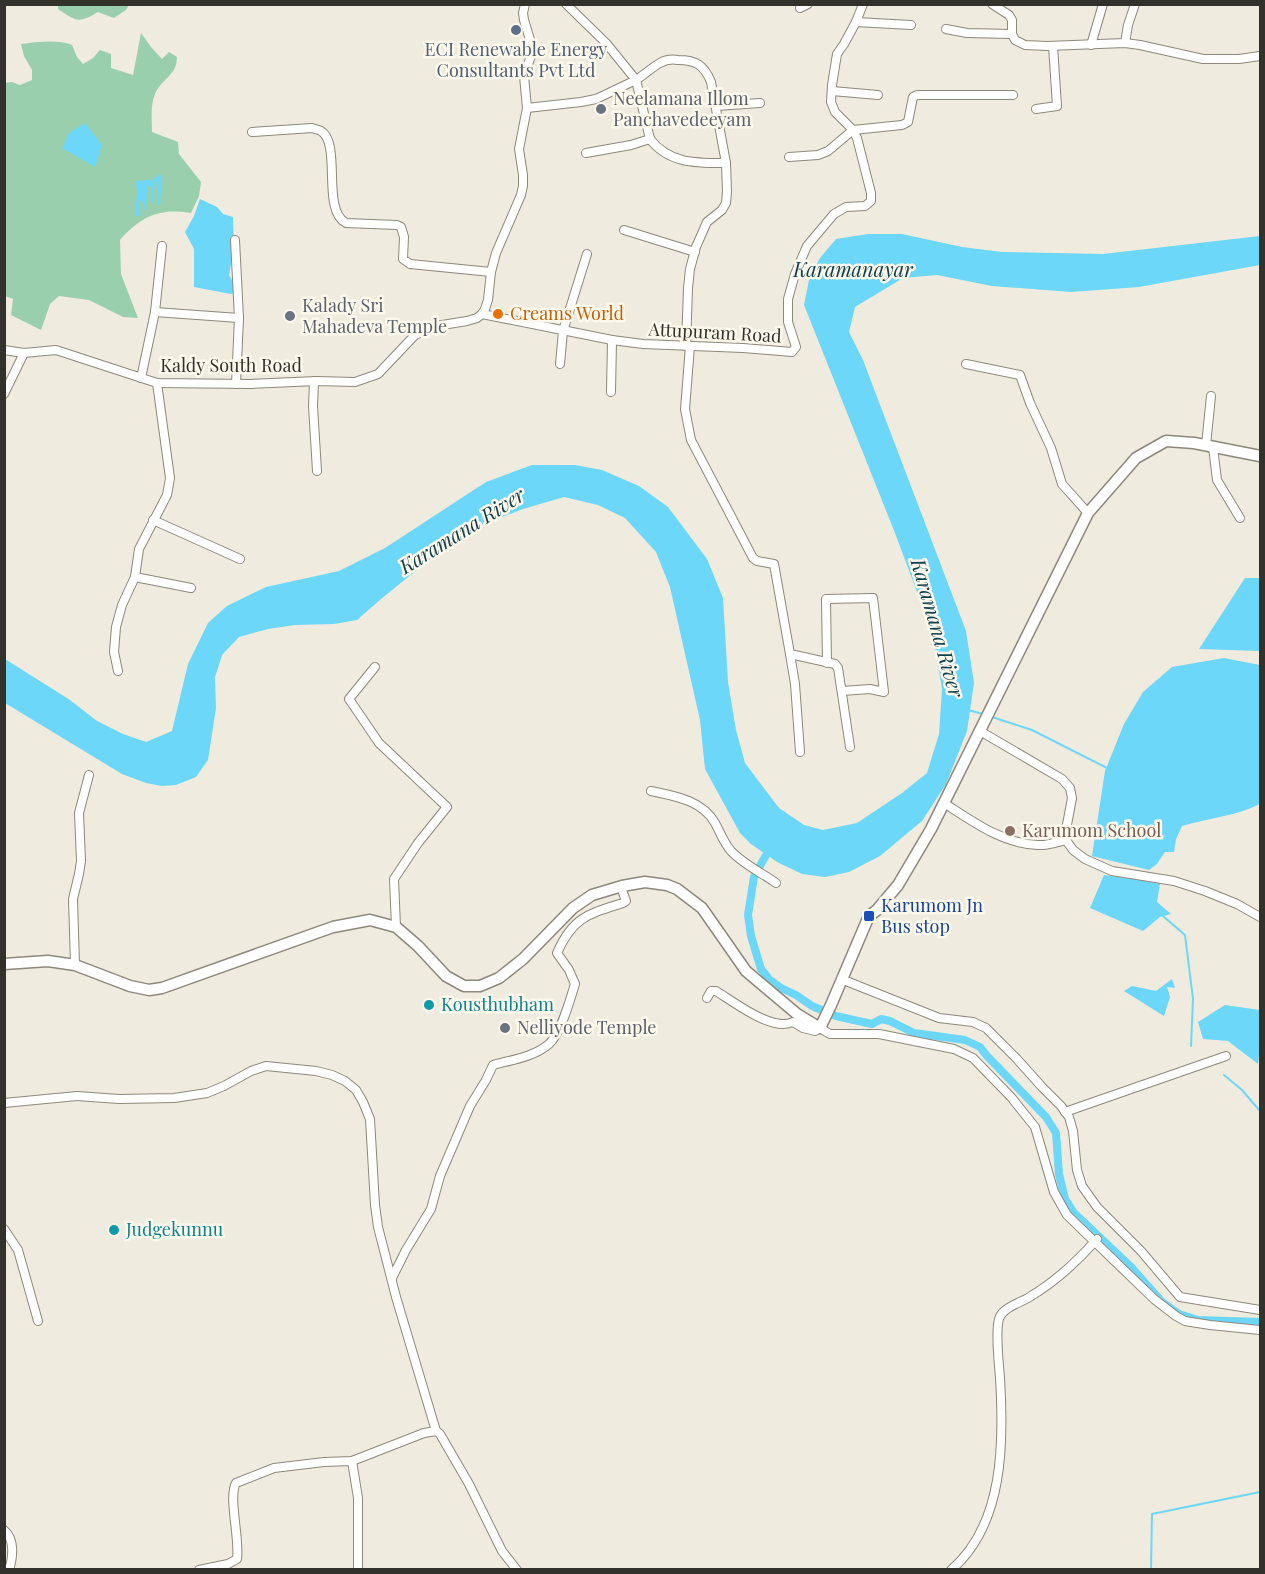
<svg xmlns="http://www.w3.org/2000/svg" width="1265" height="1574" viewBox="0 0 1265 1574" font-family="'Playfair Display',serif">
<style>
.green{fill:#9acfae}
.water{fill:#6cd7f8}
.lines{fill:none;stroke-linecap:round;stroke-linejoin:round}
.stream{stroke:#6cd7f8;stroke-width:2}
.canal{stroke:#6cd7f8;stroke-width:8}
.minor-casing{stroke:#8c887c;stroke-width:10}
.secondary-casing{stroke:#8c887c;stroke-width:13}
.minor{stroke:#fff;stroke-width:8}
.secondary{stroke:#fff;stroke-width:10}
.service-dot{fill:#5c6f8a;stroke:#fcf8eb;stroke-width:2}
.worship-dot{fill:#6b7280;stroke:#fcf8eb;stroke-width:2}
.food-dot{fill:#e8710a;stroke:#fcf8eb;stroke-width:2}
.education-dot{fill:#8d6e63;stroke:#fcf8eb;stroke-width:2}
.transit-dot{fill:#1a4fb4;stroke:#fcf8eb;stroke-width:2}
.culture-dot{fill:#0f9aa8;stroke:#fcf8eb;stroke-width:2}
.labels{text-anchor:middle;stroke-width:5;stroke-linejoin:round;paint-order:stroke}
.service-label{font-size:18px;fill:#4e5e75;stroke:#fcf8eb}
.worship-label{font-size:18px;fill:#5b616d;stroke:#fcf8eb;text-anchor:start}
.food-label{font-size:18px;fill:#c56008;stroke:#fcf8eb;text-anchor:start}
.street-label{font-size:18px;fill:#32312c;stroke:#fcf8eb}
.education-label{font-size:18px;fill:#785e54;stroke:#fcf8eb;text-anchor:start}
.transit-label{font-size:18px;fill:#164399;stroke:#fcf8eb;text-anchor:start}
.culture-label{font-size:18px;fill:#0d838f;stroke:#fcf8eb;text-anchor:start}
.water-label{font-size:20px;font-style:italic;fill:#0f404e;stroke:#fcf8eb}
</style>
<rect width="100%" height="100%" fill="#efebde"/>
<g class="green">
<path d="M58,5v-1l71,1 -3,5 -12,8 -16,-6c-20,12 -22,9 -40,-3z"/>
<path d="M141,33l10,14 11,12 7,-7 8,5c0,19 -16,22 -22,37 -5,12 -3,25 -3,38l26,10 1,12 22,28 -2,14 -8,17c-8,-1 -17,-2 -25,-1 -19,2 -34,14 -46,28l1,34 17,44 -15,-1 -34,-17 -30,-4 -9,8 -9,26 -30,-15 2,-16 -8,-3v-213l7,-1 8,3 12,-5v-10l-8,-14 -3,-12c15,-2 37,-5 51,1l5,12 6,7 10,-6 7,-8 11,4v14l22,7z"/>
</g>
<g class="water">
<polygon points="85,123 102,145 95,167 62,148 69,133"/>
<polygon points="159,175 162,175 160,205 157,205 157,182 155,182 153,202 151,203 151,187 148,186 146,209 144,211 143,202 140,200 139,216 135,216 137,191 136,181 153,180"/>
<polygon points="200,199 217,207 223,214 233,217 234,248 229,275 238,291 231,294 194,287 194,249 185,232 194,216"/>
<polygon points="868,234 902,234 962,247 1002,252 1103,254 1260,236 1260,265 1139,287 1071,292 992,286 937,275 903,278 855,307 849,332 863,360 966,631 974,683 967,731 946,784 922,821 880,856 849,872 825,877 802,874 777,862 751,844 740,833 705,769 700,720 683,645 670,587 656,552 625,518 598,505 564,497 523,509 481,525 434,556 381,599 357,620 334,624 295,625 268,629 239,637 222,655 215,677 216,708 208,760 196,777 176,785 162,786 146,783 122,774 5,703 5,659 70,700 97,721 123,734 146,742 172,731 188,664 208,623 227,606 266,587 339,571 385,548 486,482 532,465 575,465 602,470 639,486 668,507 707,559 723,598 728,682 736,730 745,763 779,808 804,825 823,830 857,823 902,793 927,773 939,734 942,689 933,635 895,533 804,305 809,280 820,258 836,239"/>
<polygon points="1245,578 1260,578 1260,651 1199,649"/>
<path d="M1224,658l36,7v139c-24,12 -52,14 -78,22l-6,13 -2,13h-9l-8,12 -8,6 -57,-14 13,-85 19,-47 19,-32 29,-25z"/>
<polygon points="1104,875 1160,883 1157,902 1171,914 1160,917 1143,931 1090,908"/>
<polygon points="1172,979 1175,988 1167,987 1170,997 1164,1016 1124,991 1132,986 1156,991"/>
<polygon points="1225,1005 1260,1010 1260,1045 1258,1064 1228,1041 1203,1039 1198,1022"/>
</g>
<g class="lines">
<g class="stream">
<polyline points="968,710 983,714"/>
<polyline points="992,717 1032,730 1109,769"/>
<polyline points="1163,916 1185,935 1193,999 1191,1046"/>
<polyline points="1224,1075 1242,1090 1260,1111"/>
<polyline points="1151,1570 1152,1514 1260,1492"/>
</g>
<polyline class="canal" points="771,846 754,877 748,915 751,936 761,969 770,980 781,988 796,995 812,1006 836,1016 872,1024 881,1019 890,1021 914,1033 965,1040 980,1047 987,1056 1046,1117 1056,1133 1059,1174 1065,1199 1074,1213 1131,1267 1162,1302 1179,1314 1198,1320 1260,1322"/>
<defs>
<g id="minor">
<polyline points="992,4 1009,15 1012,20 1012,34 1015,40 1025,45 1047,46 1125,43 1140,45 1203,59 1239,59 1260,56"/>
<polyline points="800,8 808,4"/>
<polyline points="856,22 911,25"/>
<polyline points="946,29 967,33 1012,34"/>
<polyline points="1125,43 1128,25 1135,4"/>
<polyline points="1091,45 1103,4"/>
<polyline points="832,91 878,95"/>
<polyline points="716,106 760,103"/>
<polyline points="527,108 581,102 596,99 636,80 606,43 566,4"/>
<polyline points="1036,109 1057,106 1053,46"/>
<path d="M252,132l60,-4c3,1 7,2 9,3 21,13 0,79 25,92l51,2 4,2 3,10 -1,22 7,5 81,8"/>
<path d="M650,139c19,25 47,24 76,24"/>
<path d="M586,153l45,-8 19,-6 -14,-59c8,-5 15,-12 24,-17 5,-3 12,-4 18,-3 18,0 26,5 33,22l15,81 1,29 -1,11 -4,7 -15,12 -11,25 -6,22 -2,19 -2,58"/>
<polyline points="789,157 818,155 828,151 853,130 902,125 908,122 913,97 917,95 1013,95"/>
<polyline points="624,230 695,252"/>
<polyline points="235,240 239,318 236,384"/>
<polyline points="155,312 239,318"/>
<polyline points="482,314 612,340 643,344 743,348 792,352 796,347 788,322 788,299 795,274 807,246 834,214 846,207 865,206 871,201 871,193 857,138 853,130 835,112 831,102 832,85 837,54 844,44 856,22 863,4"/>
<polyline points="690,346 685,409 691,440 753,558 757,561 774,564 790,654 835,664 838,668 850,747"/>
<polyline points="4,350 24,353 56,350 157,383 251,384 317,381 355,382 378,374 415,335 436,326 467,321 477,318 482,314 485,309 488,300 491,272 496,253 521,195 523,186 523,175 519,149 527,108 524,76 532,53 532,46 524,20 523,13 525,4"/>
<polyline points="560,364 563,331 587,254"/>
<polyline points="966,364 1020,375 1030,403 1051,448 1062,484 1088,513"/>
<polyline points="141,378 155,312 162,246"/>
<polyline points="314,381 313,406 317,471"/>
<polyline points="611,392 612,340"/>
<polyline points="4,394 24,353"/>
<polyline points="1206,445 1211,396"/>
<polyline points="1213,447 1217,480 1240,518"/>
<polyline points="153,520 240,559"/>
<polyline points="135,577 191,588"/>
<polyline points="790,654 795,684 800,752"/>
<polyline points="827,663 826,599 873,598 884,692 870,689 842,691"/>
<polyline points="375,667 349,699 379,743 447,807 418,843 394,879 396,927"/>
<polyline points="118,671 114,652 116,627 122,605 135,577 139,549 167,495 170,478 157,383"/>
<polyline points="980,731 1062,779 1070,788 1072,798 1066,830 1066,840 1073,850 1085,859 1112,871 1174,881 1205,891 1237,904 1260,917"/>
<path d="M651,791c23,5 51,9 64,32 5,9 9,20 16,28 12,13 31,22 45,32"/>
<path d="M944,803c28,18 59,41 94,42 9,1 19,-3 28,-5"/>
<polyline points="75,965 73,899 79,874 81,861 79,813 89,775"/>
<polyline points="841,979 939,1018 973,1022 986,1028 1017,1059 1042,1087 1061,1106 1069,1117 1073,1131 1077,1170 1082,1186 1097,1207 1141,1251 1180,1297 1260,1310"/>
<path d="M707,998l4,-7h5c18,11 56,41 77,31l10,6 12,3 5,-3 10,6h49l75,15 19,9 38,39 24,30 19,65 13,23 87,84 22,17 9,5 25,4 50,5"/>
<polyline points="4,1103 77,1096 119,1099 174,1098 207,1093 224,1086 251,1071 266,1066 316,1071 332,1075 345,1081 356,1090 363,1102 370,1119 375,1205 378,1227 396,1297 436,1431"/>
<polyline points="1065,1112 1226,1056"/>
<polyline points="4,1229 18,1250 38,1321"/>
<path d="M392,1278l14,-28 25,-41 9,-33 30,-70 16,-26 7,-15c18,-5 41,-8 56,-21 12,-11 21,-44 26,-60l-6,-14 -12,-17c16,-36 31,-39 66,-50l3,-2 -5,-14"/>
<polyline points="352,1461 358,1498 358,1570"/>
<path d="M4,1530c11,9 9,27 5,40"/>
<path d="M199,1570l29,-6 9,-5c3,-20 -9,-62 -1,-76l38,-15 50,-6 28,-1 72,-28 12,-2 4,3 29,50 33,67 15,19"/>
<path d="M951,1570c53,-45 53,-128 49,-192 -1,-15 -5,-45 -1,-59 3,-11 20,-16 29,-21 27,-16 48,-35 69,-59"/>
</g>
<polyline id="secondary" points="4,964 48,961 75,965 130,986 149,990 162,988 333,927 370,920 396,927 418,946 446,976 464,986 480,986 499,978 523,959 573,908 592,895 622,886 645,882 667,885 677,889 702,908 746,971 797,1014 820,1028 831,1005 869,916 877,910 898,885 931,829 1088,513 1136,458 1166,441 1194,443 1260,456"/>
</defs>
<use href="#minor" class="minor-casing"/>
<use href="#secondary" class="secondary-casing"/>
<use href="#minor" class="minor"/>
<use href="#secondary" class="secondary"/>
</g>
<circle class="service-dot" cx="516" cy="30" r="6"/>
<g class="worship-dot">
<circle cx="601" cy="109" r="6"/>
<circle cx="290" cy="316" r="6"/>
<circle cx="505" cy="1028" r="6"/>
</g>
<circle class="food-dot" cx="498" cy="314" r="6"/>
<circle class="education-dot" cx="1010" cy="831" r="6"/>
<rect class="transit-dot" x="863" y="910" width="12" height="12" rx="3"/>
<g class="culture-dot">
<circle cx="429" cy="1005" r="6"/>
<circle cx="114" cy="1230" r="6"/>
</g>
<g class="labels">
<g class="service-label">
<text x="516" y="56">ECI Renewable Energy<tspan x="516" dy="21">Consultants Pvt Ltd</tspan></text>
</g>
<g class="worship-label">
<text x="613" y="105">Neelamana Illom<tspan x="613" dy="21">Panchavedeeyam</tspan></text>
<text x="302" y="312">Kalady Sri<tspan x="302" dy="21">Mahadeva Temple</tspan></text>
<text x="517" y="1034">Nelliyode Temple</text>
</g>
<g class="food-label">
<text x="510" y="320">Creams World</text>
</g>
<g class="street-label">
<text transform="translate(715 333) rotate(3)" y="6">Attupuram Road</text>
<text x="231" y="372">Kaldy South Road</text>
</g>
<g class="education-label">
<text x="1022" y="837">Karumom School</text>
</g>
<g class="transit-label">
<text x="881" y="912">Karumom Jn<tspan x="881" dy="21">Bus stop</tspan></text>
</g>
<g class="culture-label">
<text x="441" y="1011">Kousthubham</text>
<text x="126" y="1236">Judgekunnu</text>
</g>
<g class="water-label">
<text x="853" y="277">Karamanayar</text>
<text transform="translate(462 531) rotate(-32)" y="7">Karamana River</text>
<text transform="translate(937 628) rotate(74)" y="7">Karamana River</text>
</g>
</g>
<rect width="1265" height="1574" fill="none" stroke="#32312c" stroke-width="12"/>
</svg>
